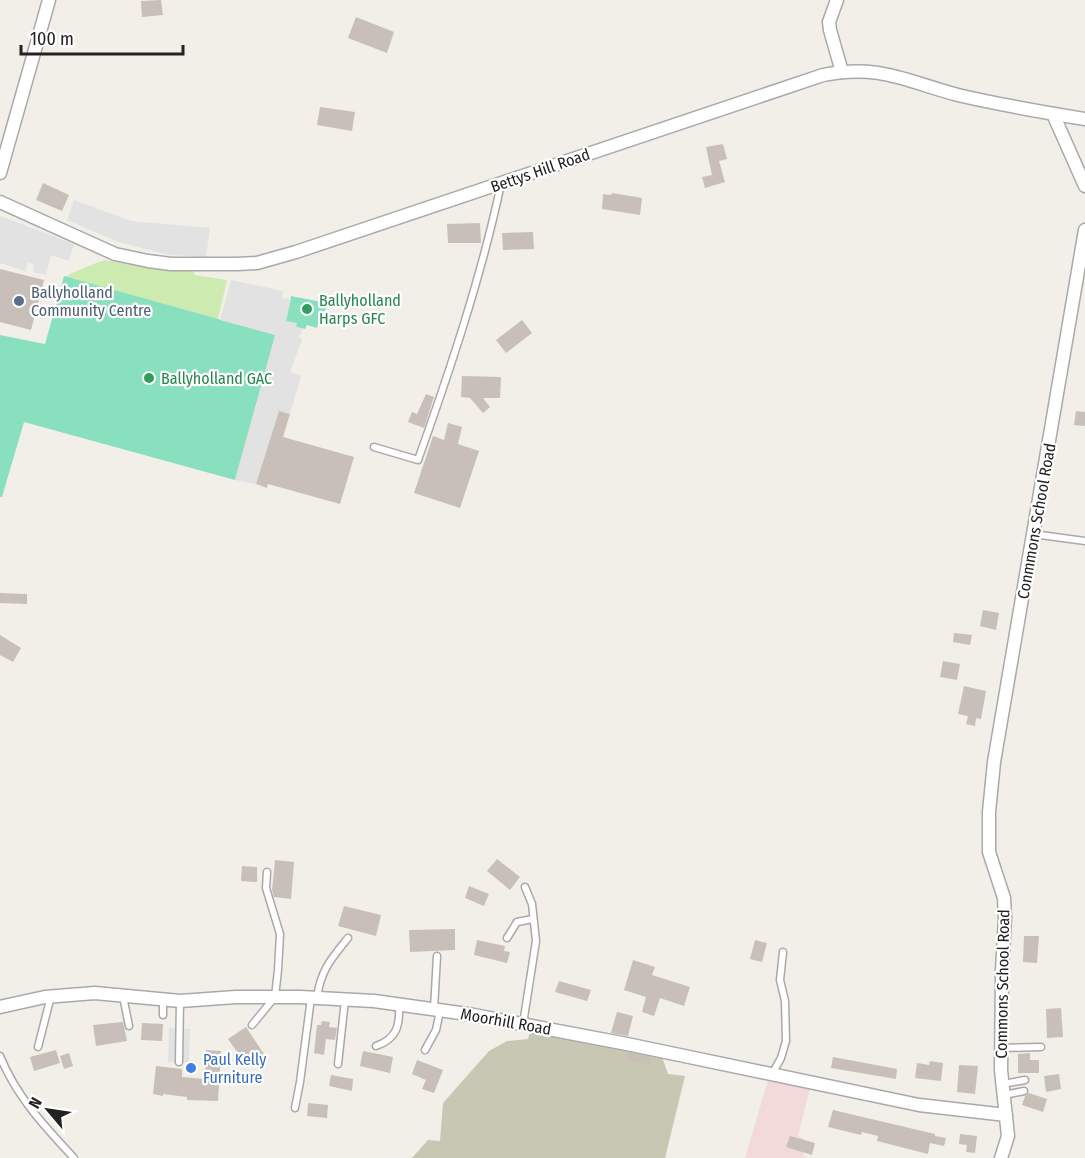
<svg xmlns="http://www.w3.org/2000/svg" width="1085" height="1158" viewBox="0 0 1085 1158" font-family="'Fira Sans Condensed',sans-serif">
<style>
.commercial{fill:#f2dad9}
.construction{fill:#c7c7b4}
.grass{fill:#cdebb0}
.pitch{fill:#88e0be}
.parking{fill:#e2e2e2}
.building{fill:#c7bfb8}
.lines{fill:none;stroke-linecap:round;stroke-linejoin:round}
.service-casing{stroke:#a9a9a9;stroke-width:9}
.minor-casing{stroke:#a9a9a9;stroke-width:15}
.service{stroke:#fff;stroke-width:6}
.minor{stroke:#fff;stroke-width:12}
.service-dot{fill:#5c6f8a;stroke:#fff;stroke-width:2}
.leisure-dot{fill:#2e9e5b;stroke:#fff;stroke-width:2}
.shop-dot{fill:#3f7fe0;stroke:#fff;stroke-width:2}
.labels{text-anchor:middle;stroke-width:4.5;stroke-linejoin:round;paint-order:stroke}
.street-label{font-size:16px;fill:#222;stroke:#fff}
.service-label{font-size:16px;fill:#4e5e75;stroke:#fff;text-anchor:start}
.leisure-label{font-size:16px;fill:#27864d;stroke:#fff;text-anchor:start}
.shop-label{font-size:16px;fill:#366cbe;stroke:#fff;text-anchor:start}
</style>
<rect width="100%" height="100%" fill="#f2efe9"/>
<polygon class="commercial" points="768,1080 810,1088 798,1136 808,1142 803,1156 807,1158 745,1158"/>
<polygon class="construction" points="530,1031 661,1054 668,1074 685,1076 665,1158 412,1158 428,1140 440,1141 443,1103 489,1051 507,1041 528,1039"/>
<path class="grass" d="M104,260l62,9h26l3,6 32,5 -9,39 -152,-42c3,-4 31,-14 38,-17z"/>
<g class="pitch">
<polygon points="64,276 276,335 235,480 24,422 2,497 0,497 0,335 45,344"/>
<polygon points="291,296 327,303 324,316 320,316 317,328 307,325 305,329 296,327 286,321"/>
</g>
<g class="parking">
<polygon points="74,200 131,221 210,228 206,257 170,255 118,242 67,220"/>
<polygon points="0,216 74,244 69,261 51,255 46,275 33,272 34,265 28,262 25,271 0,263"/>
<polygon points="231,280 283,291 282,298 291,299 286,321 297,323 296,327 303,329 299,336 302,340 290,372 301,376 290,414 279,411 256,484 235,480 275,335 220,320"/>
<polygon points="169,1028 190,1029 189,1062 168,1062"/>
</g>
<g class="building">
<polygon points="161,0 163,15 142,17 141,1"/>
<polygon points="356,17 394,32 387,53 348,38"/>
<polygon points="320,107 355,112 352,131 317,125"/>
<polygon points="723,144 727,159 719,161 725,182 705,188 702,177 712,175 706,147"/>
<polygon points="43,183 69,195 62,211 36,200"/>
<polygon points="612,193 642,198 640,215 602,209 603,194 611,195"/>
<polygon points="480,223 481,243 448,243 447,224"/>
<polygon points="533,232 534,249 503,250 502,233"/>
<polygon points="0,269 44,280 31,330 0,322"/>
<polygon points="522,320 532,333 506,353 496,340"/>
<polygon points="462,376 501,377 500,398 483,398 490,407 483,413 470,398 461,397"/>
<polygon points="426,394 434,397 424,428 408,422 412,412 417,414"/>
<polygon points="279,411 290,414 283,437 354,457 340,504 268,484 267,488 256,484"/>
<polygon points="1076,411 1085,412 1085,426 1074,425"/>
<polygon points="448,423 462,427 458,444 479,451 460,508 414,493 433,436 444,440"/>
<polygon points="0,593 27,594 27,604 0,603"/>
<polygon points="983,610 999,613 996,630 980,626"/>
<polygon points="954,633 972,635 970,645 953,642"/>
<polygon points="0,635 21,648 13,662 0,655"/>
<polygon points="943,661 960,664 957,680 940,677"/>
<polygon points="964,686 986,691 981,719 976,718 975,726 966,724 968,716 958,714"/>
<polygon points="497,859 520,877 510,890 487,871"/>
<polygon points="275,860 294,862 291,899 274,897 272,890"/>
<polygon points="242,866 257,867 257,882 241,881"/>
<polygon points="469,886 489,894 484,906 465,898"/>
<polygon points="344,906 381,915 376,936 338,926"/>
<polygon points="455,929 455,950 410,952 409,930"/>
<polygon points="1024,936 1039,936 1037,963 1023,962"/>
<polygon points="477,940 505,946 504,951 510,952 507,963 474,955"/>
<polygon points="755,940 767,943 762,962 750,959"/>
<polygon points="633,960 655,967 652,975 690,987 684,1006 660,998 654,1016 642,1012 646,997 624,990"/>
<polygon points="559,981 591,990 587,1001 555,992"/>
<polygon points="1061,1008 1063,1037 1047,1038 1046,1009"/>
<polygon points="617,1012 633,1016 628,1036 611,1033"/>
<polygon points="322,1021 330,1022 329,1027 337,1028 335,1040 326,1039 324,1055 314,1053 317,1025 321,1025"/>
<polygon points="123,1022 127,1041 96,1046 93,1025"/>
<polygon points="142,1023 163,1024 162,1041 141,1040"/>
<polygon points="246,1027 264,1054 247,1066 228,1039"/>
<polygon points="56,1050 60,1063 34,1071 30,1057"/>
<polygon points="206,1050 221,1051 218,1101 187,1100 187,1097 163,1094 163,1096 153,1094 156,1066 182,1069 182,1077 205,1079"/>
<polygon points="363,1051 393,1057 390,1073 360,1066"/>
<polygon points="69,1053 73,1066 64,1069 60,1056"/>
<polygon points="627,1053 650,1057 649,1064 626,1059"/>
<polygon points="1030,1053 1030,1060 1039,1060 1039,1073 1018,1073 1018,1054"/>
<polygon points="833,1057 897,1069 896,1079 831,1068"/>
<polygon points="417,1060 443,1070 434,1093 422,1089 426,1080 412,1074"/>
<polygon points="930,1061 943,1063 941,1081 915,1078 917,1063 929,1065"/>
<polygon points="959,1065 978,1066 975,1094 957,1092"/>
<polygon points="1059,1074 1061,1089 1046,1092 1044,1076"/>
<polygon points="331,1075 353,1079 352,1091 329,1086"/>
<polygon points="1029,1093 1047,1099 1043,1112 1022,1105 1025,1096"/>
<polygon points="308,1103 328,1105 327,1118 307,1116"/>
<polygon points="833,1110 935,1134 935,1136 946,1138 944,1146 930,1143 928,1154 877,1141 878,1136 862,1132 861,1135 828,1127"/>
<polygon points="960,1134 977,1136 975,1153 966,1152 967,1145 959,1144"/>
<polygon points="790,1136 815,1143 812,1155 786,1147"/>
</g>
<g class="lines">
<defs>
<g id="service">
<path d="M374,447l44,13c32,-90 63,-182 83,-276"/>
<polyline points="1033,534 1085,541"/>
<polyline points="507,938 517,922 533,919"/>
<polyline points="123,996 129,1026"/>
<path d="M317,997c4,-27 14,-38 31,-59"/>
<polyline points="434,1009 437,956"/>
<polyline points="163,1015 163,999"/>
<polyline points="523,1024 536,941 532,904 525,887"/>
<polyline points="252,1025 275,997 278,970 280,934 266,888 267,872"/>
<path d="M376,1046c21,-7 24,-21 23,-41"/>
<polyline points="38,1047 51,996"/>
<polyline points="1001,1048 1041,1047"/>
<polyline points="425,1050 436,1030 440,1011"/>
<path d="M0,1056c16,40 45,71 74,102"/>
<polyline points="179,1062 180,1001"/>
<polyline points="338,1064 345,1000"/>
<polyline points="772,1074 781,1058 786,1041 785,1001 780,980 783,952"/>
<polyline points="1003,1084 1025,1080"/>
<polyline points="1004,1095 1024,1091"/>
<polyline points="295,1108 300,1082 311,998"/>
</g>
<g id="minor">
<polyline points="837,0 829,22 830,30 842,72"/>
<polyline points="1053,114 1085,186"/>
<polyline points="0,173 49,0"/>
<path d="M0,202l115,52 33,7 23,3h66l20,-1 39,-11 527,-177c57,-11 82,6 135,20 42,10 84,17 127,24"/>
<polyline points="0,1007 45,997 95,993 180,1001 236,997 300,997 374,1001 474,1015 627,1044 919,1105 1006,1115"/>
<polyline points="1001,1158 1008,1136 1001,1070 1002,970 1005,918 1004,898 989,852 989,812 994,762 1085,230"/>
</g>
</defs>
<use href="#service" class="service-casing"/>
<use href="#minor" class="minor-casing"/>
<use href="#service" class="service"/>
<use href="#minor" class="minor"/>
</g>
<circle class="service-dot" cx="19" cy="301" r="6"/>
<g class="leisure-dot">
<circle cx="307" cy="309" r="6"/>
<circle cx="149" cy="378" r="6"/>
</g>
<circle class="shop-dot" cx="191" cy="1068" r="6"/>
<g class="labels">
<g class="street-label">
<text transform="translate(540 170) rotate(-19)" y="6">Bettys Hill Road</text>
<text transform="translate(1036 521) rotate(-80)" y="6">Conmmons School Road</text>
<text transform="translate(1002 984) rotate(-89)" y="6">Commons School Road</text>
<text transform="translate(506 1021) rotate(10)" y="6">Moorhill Road</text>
</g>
<g class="service-label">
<text x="31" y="298">Ballyholland<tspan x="31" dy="18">Community Centre</tspan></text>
</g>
<g class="leisure-label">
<text x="319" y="306">Ballyholland<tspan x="319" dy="18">Harps GFC</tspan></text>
<text x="161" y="384">Ballyholland GAC</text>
</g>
<g class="shop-label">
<text x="203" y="1065">Paul Kelly<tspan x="203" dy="18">Furniture</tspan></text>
</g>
</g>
<g transform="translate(48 1110) rotate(299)" stroke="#ffffff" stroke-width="4.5" paint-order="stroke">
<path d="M0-4.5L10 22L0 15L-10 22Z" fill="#222222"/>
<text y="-9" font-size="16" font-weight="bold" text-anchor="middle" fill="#222222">N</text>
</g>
<path d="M21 45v9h162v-9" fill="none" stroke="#222222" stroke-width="3"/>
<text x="30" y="45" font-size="18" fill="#222222" stroke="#ffffff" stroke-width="4.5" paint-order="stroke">100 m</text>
</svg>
